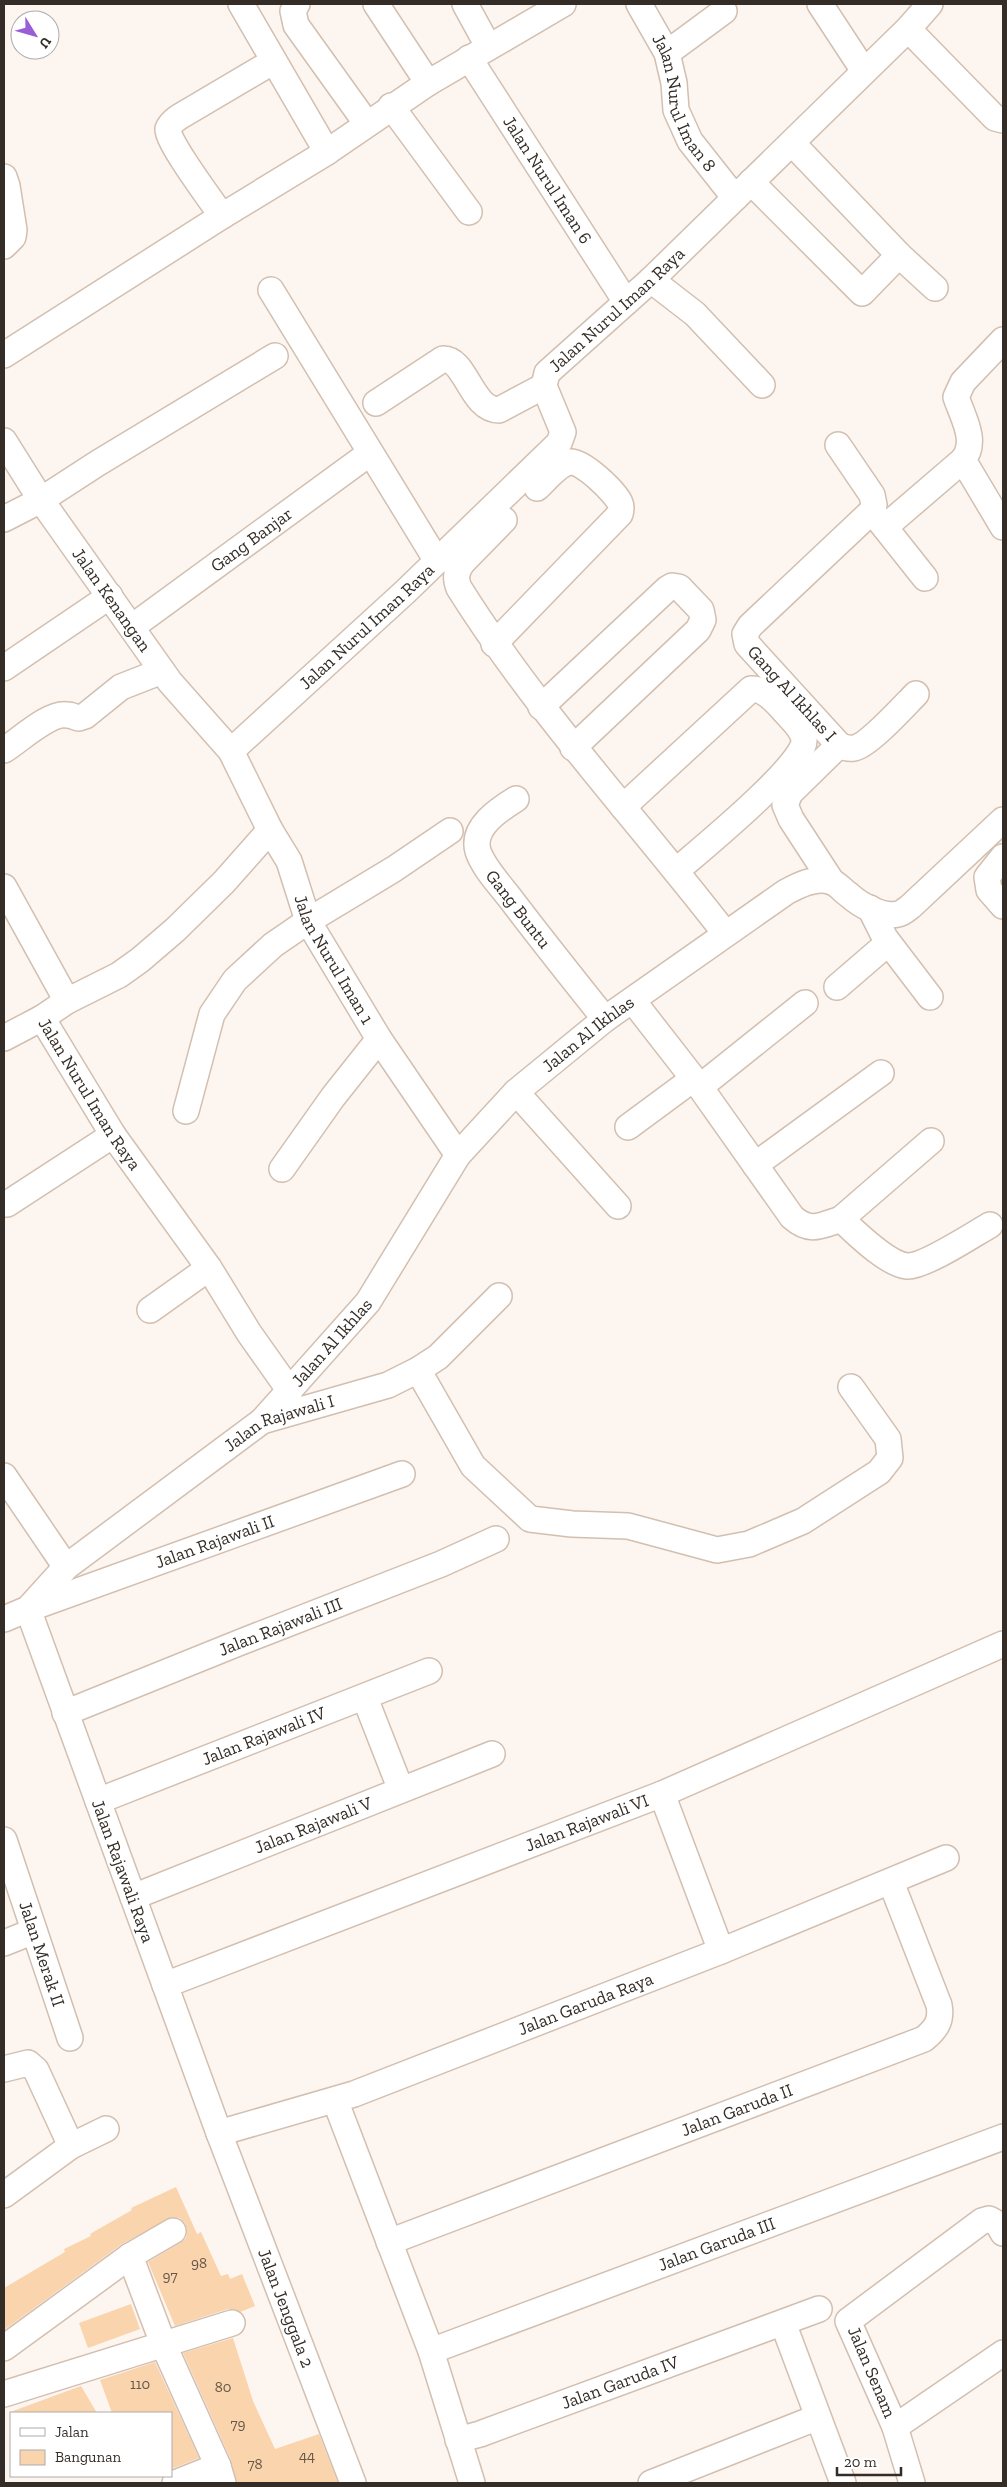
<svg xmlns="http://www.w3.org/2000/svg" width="1007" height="2487" viewBox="0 0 1007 2487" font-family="'Zilla Slab',serif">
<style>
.building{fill:#fad4ad}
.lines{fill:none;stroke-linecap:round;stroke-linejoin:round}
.minor-casing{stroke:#d2bfb0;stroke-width:28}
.minor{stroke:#fff;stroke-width:25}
.labels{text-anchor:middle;stroke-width:4;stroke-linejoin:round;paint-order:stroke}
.number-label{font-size:15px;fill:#665748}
.street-label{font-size:18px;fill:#342d27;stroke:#fff}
</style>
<rect width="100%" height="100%" fill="#fdf5ef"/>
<g class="building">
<polygon points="176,2187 197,2234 201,2232 221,2276 228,2274 230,2279 242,2274 255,2306 240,2312 228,2309 175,2326 148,2262 180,2243 186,2238 187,2230 185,2223 180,2218 172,2217 122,2244 4,2330 4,2288 65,2252 64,2249 91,2236 90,2234 132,2210 131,2208"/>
<polygon points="131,2304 140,2329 88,2348 79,2323"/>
<polygon points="233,2338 253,2401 275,2449 319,2434 338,2483 237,2483 231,2460 183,2353"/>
<polygon points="155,2362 199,2458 171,2469 171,2413 112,2413 100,2380"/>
<polygon points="81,2386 97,2413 14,2413 13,2411"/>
</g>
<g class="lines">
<defs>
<g id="minor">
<polyline points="241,4 327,152"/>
<polyline points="297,4 293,11 296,25 367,124"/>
<polyline points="376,4 428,83"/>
<polyline points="465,4 488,46"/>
<path id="s1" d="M639,4l28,49 7,30 2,27 14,31 45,57"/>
<polyline points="820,4 864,71"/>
<polyline points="908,29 995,118 1003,120"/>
<polyline points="667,53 724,11"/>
<path id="s2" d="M469,58l157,244"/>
<polyline points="391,106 469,212"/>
<polyline points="792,143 899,255 935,288"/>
<polyline points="4,177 7,186 14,230 13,237 4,246"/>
<polyline points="751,182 862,293 899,255"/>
<path d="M222,216c-9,-13 -56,-76 -54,-87 2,-6 7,-9 11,-12l95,-56"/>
<polyline points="651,280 695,314 762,385"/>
<polyline points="271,290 437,561"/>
<path d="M1003,340l-40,42 -7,15c7,21 22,44 7,63l40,67"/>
<polyline points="4,355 222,216 327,152 428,83 563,4"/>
<path d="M376,403l67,-44c23,-1 28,51 56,51l45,-24"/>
<path id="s3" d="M4,441l37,59 129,182 61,69 39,79 19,31 19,60 71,118 79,116"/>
<path id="s4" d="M838,445l34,50 2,10 -2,6 -122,115 -5,8 2,10 92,101c4,2 10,4 15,3 14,-2 50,-42 62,-54"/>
<polyline points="875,515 925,578"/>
<polyline points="4,519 41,500 98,463 275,356"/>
<path d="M504,520l-42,43c-6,9 -7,15 -3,25 78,124 177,230 266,345"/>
<polyline points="885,527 963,460"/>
<path id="s5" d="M132,627l238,-174"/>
<path d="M494,644l126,-130c1,-4 2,-7 0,-11 -5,-11 -38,-43 -50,-41 -12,2 -24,18 -33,26"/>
<polyline points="4,668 110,596"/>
<polyline points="541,707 667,589 672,586 679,587 701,610 703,620 698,630 573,748"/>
<path d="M4,750c15,-9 45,-38 63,-35 4,0 8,2 12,3l6,-2 36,-29 41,-16"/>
<path id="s6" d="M231,751l174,-159 154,-149 4,-11 -19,-46 3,-13 104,-93 257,-251 22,-25"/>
<path id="s7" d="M516,799c-16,10 -45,28 -38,52 5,16 22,34 32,47 31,41 63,81 95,121"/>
<path d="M623,807l128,-118c14,-1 26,14 34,23 7,8 18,17 19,28 3,23 -106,112 -128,131"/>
<path id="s8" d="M270,830l-46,52 -49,48 -35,30 -21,15 -52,26 -25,17 71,117 96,133 40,65 41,58"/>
<polyline points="1003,857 987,877 989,890 1003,906"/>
<polyline points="832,882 791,819 785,805 790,793 839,745"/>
<polyline points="4,887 67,1001"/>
<polyline points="870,908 885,938 930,997"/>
<polyline points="837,987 888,943"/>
<path d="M633,1001l67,86 92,130c18,16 28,9 49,2 15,14 46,45 66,47 17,1 67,-32 83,-41"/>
<polyline points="4,1038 42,1018"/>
<polyline points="700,1087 805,1003"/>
<polyline points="516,1092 618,1206"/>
<polyline points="186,1111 212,1014 235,980 273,945 308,921 394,869 450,831"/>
<polyline points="628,1127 693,1079"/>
<polyline points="755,1165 881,1073"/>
<polyline points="282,1169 333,1097 379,1039"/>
<polyline points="7,1204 113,1135"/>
<polyline points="841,1219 931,1141"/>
<polyline points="150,1310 209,1268"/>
<polyline points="418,1370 473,1466 530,1519 572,1524 628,1526 717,1550 749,1544 803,1521 879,1472 890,1458 888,1439 851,1387"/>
<path id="s9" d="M262,1421l106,-119 90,-147 58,-63 89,-73 181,-127c13,-7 29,-15 44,-11 7,2 13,10 19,14 11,10 34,23 49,19 5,-1 9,-5 13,-8l92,-86"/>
<polyline points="4,1476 66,1567"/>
<path id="s10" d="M4,1619l24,-10 38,-42 196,-146 126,-36 30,-15 20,-13 61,-61"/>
<polyline points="365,1698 401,1790"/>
<path id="s11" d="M65,1713l176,-71 200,-78 55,-25"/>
<polyline points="662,1794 721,1951"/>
<path id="s12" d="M98,1801l331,-130"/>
<path id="s13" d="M4,1840l66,198"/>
<path id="s14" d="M133,1897l359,-143"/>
<polyline points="4,1943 34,1931"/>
<path id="s15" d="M165,1985l497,-191 341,-150"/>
<polyline points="4,2069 28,2063 36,2070 71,2146"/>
<polyline points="335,2100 431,2351 472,2483"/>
<path id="s16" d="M219,2133l135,-39 367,-143 225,-93"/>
<polyline points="4,2195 71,2146 106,2129"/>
<path id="s17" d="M389,2242l535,-203c12,-10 18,-18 15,-34l-48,-123"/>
<polyline points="130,2256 164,2346 218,2466 223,2483"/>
<polyline points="783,2323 843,2483"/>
<polyline points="4,2348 130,2256 173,2231"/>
<path id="s18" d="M431,2351l572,-214"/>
<polyline points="4,2394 232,2323"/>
<polyline points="895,2427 1003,2353"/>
<path id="s19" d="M458,2440l22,-6 339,-125"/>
<polyline points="175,2483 218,2466"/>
<path id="s20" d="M353,2483l-134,-350 -191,-524 374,-135"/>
<polyline points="651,2483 818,2417"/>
<polyline points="912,2483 895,2427 848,2321 982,2221 989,2219 998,2224 1003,2233"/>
</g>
</defs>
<use href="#minor" class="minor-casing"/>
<use href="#minor" class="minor"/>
</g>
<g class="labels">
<g class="number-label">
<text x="199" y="2268">98</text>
<text x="170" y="2281">97</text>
<text x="140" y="2389">110</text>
<text x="223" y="2392">80</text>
<text x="238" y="2429">79</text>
<text x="307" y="2461">44</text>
<text x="255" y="2469">78</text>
</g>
<g class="street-label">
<text dy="6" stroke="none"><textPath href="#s1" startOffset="110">Jalan Nurul Iman 8</textPath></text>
<text dy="6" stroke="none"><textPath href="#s2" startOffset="145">Jalan Nurul Iman 6</textPath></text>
<text dy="6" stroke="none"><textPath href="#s6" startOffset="619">Jalan Nurul Iman Raya</textPath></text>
<text dy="6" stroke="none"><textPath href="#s5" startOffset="148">Gang Banjar</textPath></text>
<text dy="6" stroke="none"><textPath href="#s3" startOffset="192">Jalan Kenangan</textPath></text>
<text dy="6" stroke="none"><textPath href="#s6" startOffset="184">Jalan Nurul Iman Raya</textPath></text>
<text dy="6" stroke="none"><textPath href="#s4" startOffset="331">Gang Al Ikhlas I</textPath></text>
<text dy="6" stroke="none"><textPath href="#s7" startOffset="140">Gang Buntu</textPath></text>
<text dy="6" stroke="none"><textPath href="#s3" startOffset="618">Jalan Nurul Iman 1</textPath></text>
<text dy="6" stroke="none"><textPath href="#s9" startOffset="510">Jalan Al Ikhlas</textPath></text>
<text dy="6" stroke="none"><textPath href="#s8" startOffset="388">Jalan Nurul Iman Raya</textPath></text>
<text dy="6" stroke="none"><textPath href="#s9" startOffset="105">Jalan Al Ikhlas</textPath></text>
<text dy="6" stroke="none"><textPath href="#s10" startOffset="342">Jalan Rajawali I</textPath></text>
<text dy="6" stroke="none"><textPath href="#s20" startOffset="1131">Jalan Rajawali II</textPath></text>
<text dy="6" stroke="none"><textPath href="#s11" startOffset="232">Jalan Rajawali III</textPath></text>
<text dy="6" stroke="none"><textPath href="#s12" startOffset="178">Jalan Rajawali IV</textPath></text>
<text dy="6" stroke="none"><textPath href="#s15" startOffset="452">Jalan Rajawali VI</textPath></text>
<text dy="6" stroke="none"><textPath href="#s14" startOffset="194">Jalan Rajawali V</textPath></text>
<text transform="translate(123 1871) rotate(70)" y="6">Jalan Rajawali Raya</text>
<text dy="6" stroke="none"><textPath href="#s13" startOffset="120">Jalan Merak II</textPath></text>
<text dy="6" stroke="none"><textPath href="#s16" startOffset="389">Jalan Garuda Raya</textPath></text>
<text dy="6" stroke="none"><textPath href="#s17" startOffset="372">Jalan Garuda II</textPath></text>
<text dy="6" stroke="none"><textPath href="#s18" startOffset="305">Jalan Garuda III</textPath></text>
<text transform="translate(286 2308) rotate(69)" y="6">Jalan Jenggala 2</text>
<text transform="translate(872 2372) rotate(67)" y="6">Jalan Senam</text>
<text dy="6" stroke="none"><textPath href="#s19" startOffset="172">Jalan Garuda IV</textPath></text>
</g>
</g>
<rect width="1007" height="2487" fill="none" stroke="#342d27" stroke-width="10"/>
<rect x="10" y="2412" width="162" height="65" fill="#ffffff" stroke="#aeaba9"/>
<rect x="20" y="2428" width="25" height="8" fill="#ffffff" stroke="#aeaba9"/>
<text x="55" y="2437" font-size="15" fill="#342d27">Jalan</text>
<rect x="20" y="2450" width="25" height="15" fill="#fad4ad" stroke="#aeaba9"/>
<text x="55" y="2462" font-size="15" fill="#342d27">Bangunan</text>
<g transform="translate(35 35) rotate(127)"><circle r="24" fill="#ffffff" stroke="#aeaba9"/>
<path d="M0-4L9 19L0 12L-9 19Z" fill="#995dd5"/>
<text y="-8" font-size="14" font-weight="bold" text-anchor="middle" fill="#342d27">U</text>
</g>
<path d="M837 2467v8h64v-8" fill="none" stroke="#342d27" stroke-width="2.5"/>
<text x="844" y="2467" font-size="15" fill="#342d27" stroke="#ffffff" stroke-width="4" paint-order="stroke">20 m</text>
</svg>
